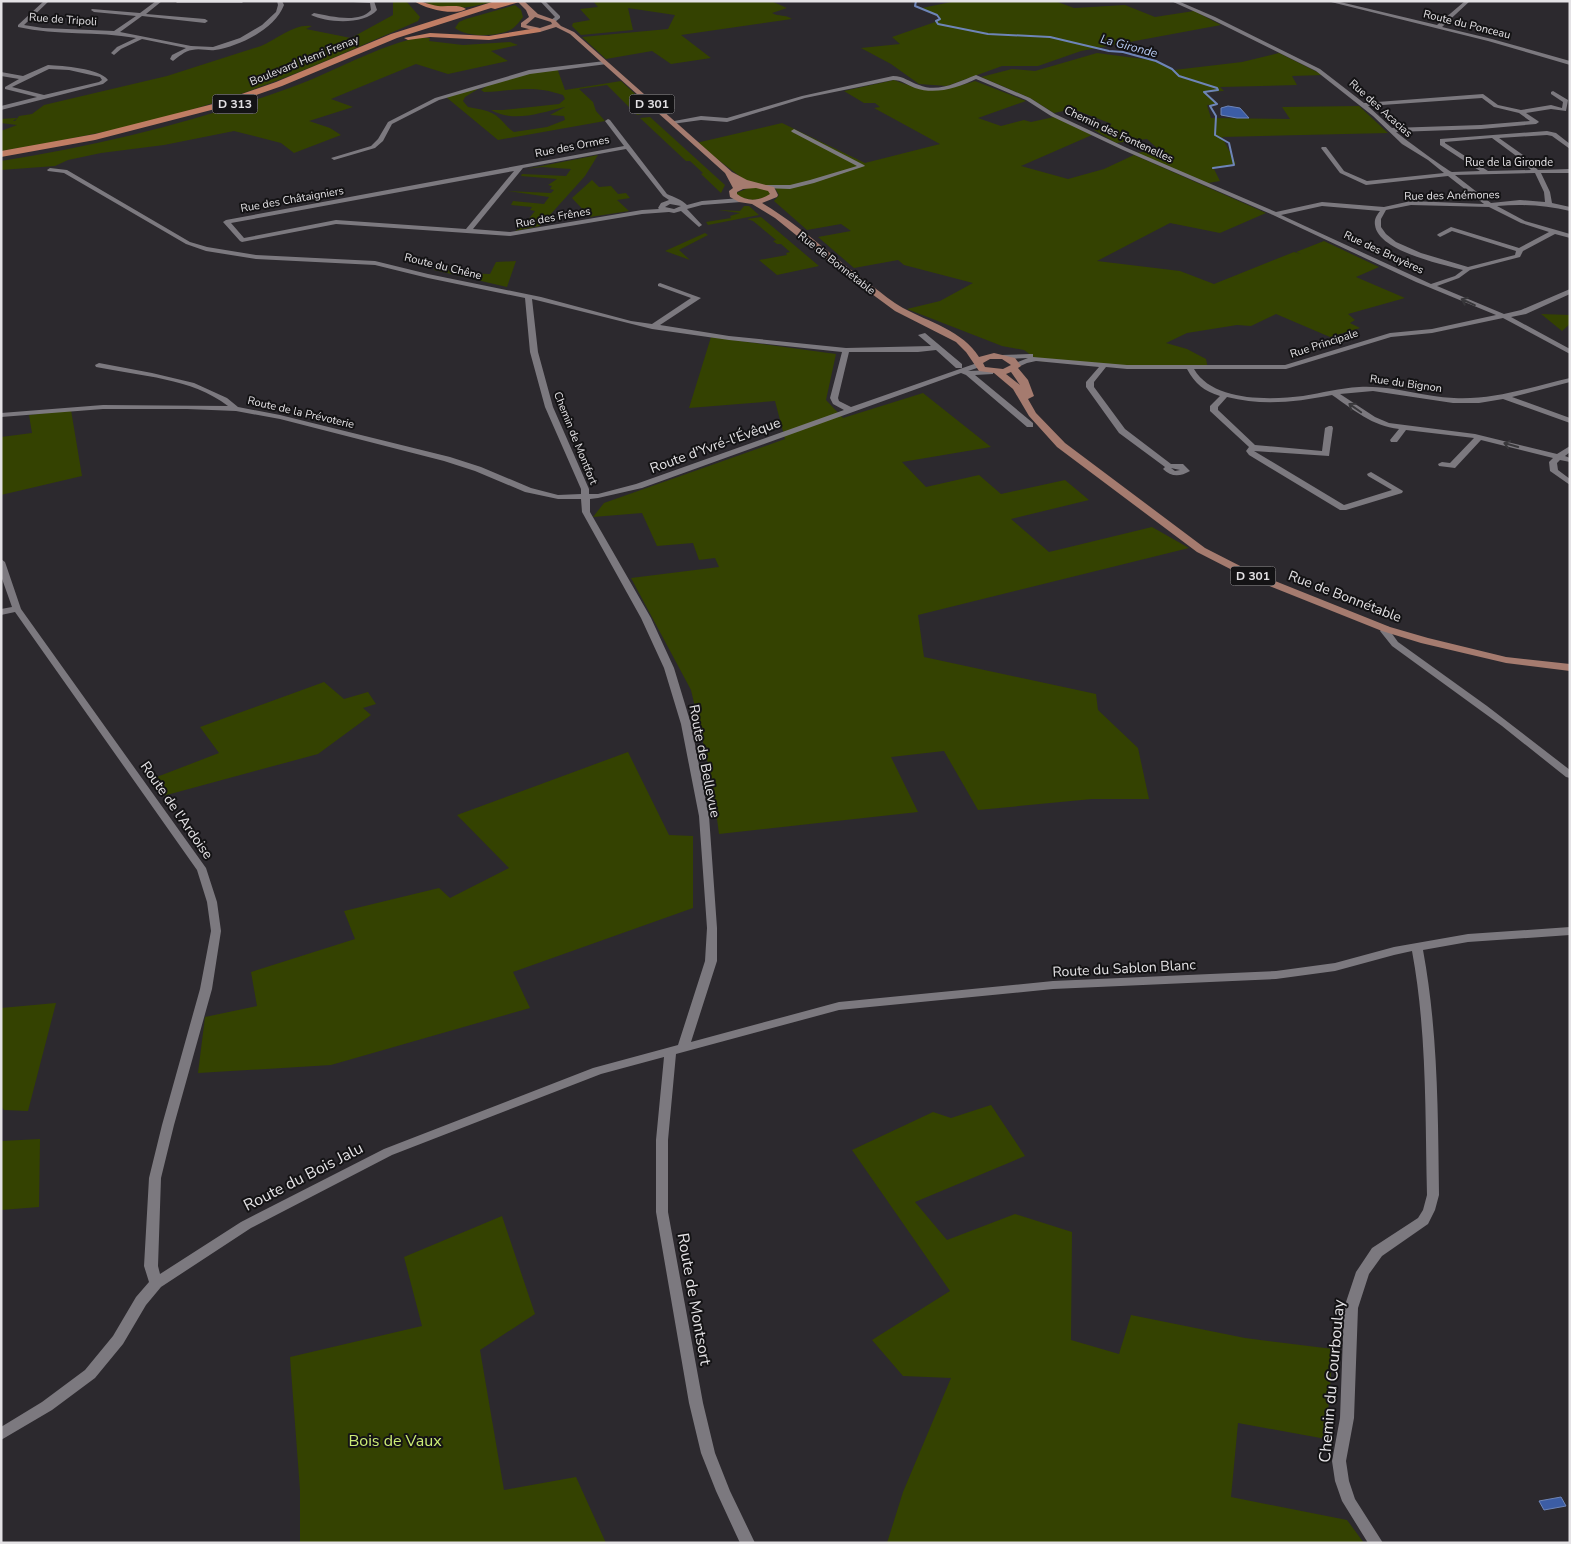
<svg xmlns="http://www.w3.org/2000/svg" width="1571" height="1544" viewBox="0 0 1571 1544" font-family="'Nunito Sans',sans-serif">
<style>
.green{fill:#344201}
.water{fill:#3c5da5;stroke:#6e85b8}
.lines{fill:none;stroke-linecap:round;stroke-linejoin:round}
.stream{stroke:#6e85b8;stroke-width:2}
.minor{fill:#7c797f;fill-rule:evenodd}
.major{fill:#a57b6f;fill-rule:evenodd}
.highway{fill:#c07d64;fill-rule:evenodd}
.oneway{stroke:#38373a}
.labels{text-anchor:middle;stroke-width:4;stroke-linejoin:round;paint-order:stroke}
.far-street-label{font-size:11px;fill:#e4e2e5;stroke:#141315}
.far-water-label{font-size:12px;font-style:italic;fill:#b8ccf4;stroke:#141315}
.shield{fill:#141315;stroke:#a6a4a7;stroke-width:1}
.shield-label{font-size:12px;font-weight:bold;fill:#e4e2e5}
.street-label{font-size:14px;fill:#e4e2e5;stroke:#141315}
.near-street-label{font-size:16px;fill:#e4e2e5;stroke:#141315}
.near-park-label{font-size:16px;fill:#ccec75;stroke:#141315}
</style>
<rect width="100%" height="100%" fill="#2c292e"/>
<g class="green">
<path d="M393,1h13l14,16 -2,4c-62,27 -123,55 -187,76 -74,26 -152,41 -230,54v-20l16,-6 -16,-2v-4l14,-1h2l-4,3h2l4,-5 13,-2 12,-9 123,-29 94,-30c16,-7 34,-23 51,-20l-6,3 45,9 42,-23z"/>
<path d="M424,1h72c-21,5 -54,14 -72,0z"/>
<path d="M593,1h178l16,7 -15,5c7,4 13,1 20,6l-111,16 30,23 -40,6 -19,-13 -46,8 -24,-22 86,-8 7,-14 -47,-7 5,22 -52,5 -9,-9 1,-3 17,-3 -10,-11 18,-2z"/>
<polygon points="956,1 1055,1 1074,8 1125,5 1155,17 1194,11 1221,25 1081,51 1038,66 1002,66 947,86 919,84 891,64 861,48 900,44 892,37 938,21 940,17 922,8"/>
<path d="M515,5l6,5 2,7c-3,4 -7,9 -11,12 -14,8 -44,9 -57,-1l4,-6 7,-3z"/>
<path d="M416,38h14l-1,3 34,4 47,-3 8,3 -27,6 17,10 -60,13 -32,-10 -85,35 22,8 -44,14 21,7 11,7 -47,18 -13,-10 -47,-12 -70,14 -63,8 -33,7 -13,6 -54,4v-9c96,-15 189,-38 280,-70 46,-15 88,-42 135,-53z"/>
<polygon points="1097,53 1151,60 1174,70 1242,62 1279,53 1323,75 1292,76 1297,85 1220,87 1224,91 1206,92 1217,104 1207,105 1211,118 1290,119 1282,107 1359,106 1388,133 1222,137 1236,164 1216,167 1214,169 1220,181 1208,183 1137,153 1158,149 1147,139 1116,143 1094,130 1112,124 1073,109 1054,113 1030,98 981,77 1012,69 1035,71"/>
<path d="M557,68l8,22 56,-9 34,31 -18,3 -30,-30 -28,4 14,13 3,9 9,10 -107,19 -52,-43 37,-11 -18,11 -2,4 5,6c10,2 23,3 31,11 6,5 8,10 15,14l33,-5 18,-7 -1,-4 -14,-1 15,-8c-26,6 -51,16 -74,3h12l56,-6 6,-5 -2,-4c-32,-11 -47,-4 -79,-3l-3,-2c19,-15 53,-17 76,-22z"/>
<path d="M894,80c29,12 53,11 81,1l51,20 -48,17 23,8 23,-6 7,2 23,-5 38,18 -71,31 47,13 36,-10 30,-14 132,58 -46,20 -50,-10 -73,38 83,10 34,13 80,-32 7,2 -5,-2 28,-11 55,26 -23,10 49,21 -57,16 7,6 -5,3 10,5 -30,9 -54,-23 -25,12 -14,-1 -50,8 -21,10 21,6 19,10 2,10 -55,-1 -114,-7 -15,-11 -22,-4 -95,-37 33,-8 33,-18 -69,-18 -6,-5 -44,8 -36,-31 33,-6 -10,-7 -34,6 -33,-29 5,-6 -4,-7 -29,-7 -50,-38 86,-20 83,40 75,-19 -66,-36 6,-1 -5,-4h-11l-20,-12z"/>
<polygon points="650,117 725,185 721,193 701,174 703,173 690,161 686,161 640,118"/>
<polygon points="598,155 585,176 540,226 515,231 523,226 535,211 530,210 532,207 511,205 513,201 544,204 549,197 508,191 551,193 554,190 550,189 552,186 548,185 557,179 521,176 522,174 566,176 571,169 542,167 526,169"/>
<polygon points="592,180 599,187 611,186 618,194 626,193 630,198 617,200 629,211 590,217 572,198"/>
<polygon points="751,187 766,189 771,193 768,197 753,200 738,197 736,193"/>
<polygon points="744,206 749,206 759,215 708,225 706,222 731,218 730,216 740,213 718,210 740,211"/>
<polygon points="761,217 819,266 777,275 759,260 787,255 786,253 790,252 781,244 777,244 773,241 776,240 753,221 747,219"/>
<polygon points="705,233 708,235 679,250 690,260 665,251"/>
<polygon points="516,261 507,287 434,270 437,264 459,275 462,273 490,274 496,262"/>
<polygon points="1541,314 1570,315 1570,324 1562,331"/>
<polygon points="711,337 836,354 826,400 843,418 923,393 991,447 902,462 926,487 979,475 1001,494 1065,480 1089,500 1011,519 1049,552 1152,527 1189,548 918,615 924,657 1096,694 1098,710 1138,748 1149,799 1092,799 978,810 944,751 891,757 918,812 719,834 712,781 691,690 631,578 719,567 715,558 699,560 693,543 657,546 642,513 593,517 604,503 785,439 775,401 689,408"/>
<polygon points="71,410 82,476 1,495 1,437 32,433 29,415"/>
<polygon points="324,682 344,699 368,692 376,704 363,708 371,715 318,754 163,796 149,780 219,753 200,727"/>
<polygon points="628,752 669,835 693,836 693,908 513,972 530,1008 331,1065 198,1073 205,1017 257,1006 251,972 355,939 344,911 439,888 450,898 509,868 457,815"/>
<polygon points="56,1003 28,1111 4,1110 1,1106 1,1008"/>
<polygon points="991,1105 1025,1156 915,1202 947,1240 1015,1214 1072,1232 1071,1340 1119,1354 1131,1315 1245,1338 1333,1349 1326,1439 1238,1423 1231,1497 1347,1520 1364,1543 887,1543 903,1492 951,1378 903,1376 872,1340 950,1291 852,1150 933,1112 951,1118"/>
<polygon points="40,1139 39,1207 1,1210 1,1141"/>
<polygon points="502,1216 535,1314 480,1350 504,1490 576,1477 606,1543 300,1543 300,1490 290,1357 422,1326 404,1257"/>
</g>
<g class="water">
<polygon points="1228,106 1240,108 1249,118 1237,118 1221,115 1221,108"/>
<polygon points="1561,1497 1566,1506 1544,1510 1539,1501"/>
</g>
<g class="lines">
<polyline class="stream" points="916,1 915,6 937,15 940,19 936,21 938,24 988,34 1050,37 1109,51 1123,52 1156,61 1172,69 1179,76 1217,88 1218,90 1204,92 1217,104 1210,106 1216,116 1215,135 1229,143 1234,165 1213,168"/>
<g class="minor">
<path d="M44,1h5l-25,24 19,3 71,3 22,-15 -42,-4 -3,-2 1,-1 48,4 16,-12h6l-16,13 59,5 3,2 -3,2 -63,-7 -22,16 71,14 22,1 27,-9 22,-13 14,-13 2,-7 -1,-4h5l2,4c-9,24 -44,41 -69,45 -7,1 -15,-2 -23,0 -7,1 -14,7 -19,11l-3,-2 2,-4 14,-7 -44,-9 -21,10 -7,6 -3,-2 6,-6 19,-9c-39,-7 -79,-2 -118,-11v-2z"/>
<polygon points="175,1 244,1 242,3 177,3"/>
<path d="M336,1h38l3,9c-12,15 -50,13 -66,5l3,-2c16,3 45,11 57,-3l-1,-7z"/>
<polygon points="540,1 545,1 560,16 560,18 555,22 551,22 551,20 555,17"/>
<path d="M1171,1h7l37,16 105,52 44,34 119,-9 15,11 23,5 30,-5 11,3 1,-6 -12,-8v-2l2,-1 15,9 -2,11 -15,-2 -25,4 12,8 1,1 -3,2 -55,5 -85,3c6,5 52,39 56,40 9,0 19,-1 28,-1l-40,-26v-6l107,-8 9,2 14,11v5l-18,-13 -5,-1 -48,3 24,17 15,15 32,-1v4h-29l9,19 2,11 18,4v4c-25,-6 -48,-7 -73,-5l28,15 45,13v4l-15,-4 -32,17 -3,6 -50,13 -11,8 -22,8 67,28 17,-4 49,-21v5l-44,20 -15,3 59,32v5l-67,-36 -71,15 -41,4 -105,32h-92c19,33 76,31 109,27 19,-3 37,-8 56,-9 33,-2 63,10 95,11 40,2 77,-11 116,-20v4l-58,15 58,21v5l-67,-24 -24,4h-26l-80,-12 -33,3 35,23 14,6 86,11 82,20 13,-8v6l-5,4 5,2v4l-10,-2 -3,3 1,7 12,9v6l-20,-14 -1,-9 4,-4 -72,-18 -26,28 -16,-2 -1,-2 4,-2 8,1 24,-25 -68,-8 -9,12h-6l-1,-2 9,-11c-27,-3 -45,-19 -67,-34 -35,7 -70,11 -105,2l-9,10v3l37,35 67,6 3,-23 4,-2h3l1,2 -4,28 -75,-5 90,54 48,-15 -24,-14 -1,-2 4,-2 32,19 -1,2 -56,17h-6l-91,-55 -3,-4 3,-4 -39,-36v-5l10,-10c-16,-5 -25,-12 -33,-27h-60l-21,-2 -12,15v5l31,42 46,35h12l7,7c-10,6 -19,6 -27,-2l2,-2 -46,-34 -33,-46v-5l13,-15 -63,-6 -9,2 -11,5 -4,-2 1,-2 15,-6 -24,1 -4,-2 1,-2 29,-1h3v3l94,8h158l105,-32 42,-4 64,-14 -80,-33 -143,-67 -150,-65 -72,-34 -25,-16 -50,-21c-18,9 -41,16 -61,9 -8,-3 -13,-8 -22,-8l-88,18 -78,24 -26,-2 -29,4 -3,-2 32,-6 26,2 75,-22 91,-20c11,0 16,6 26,9 19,8 39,-3 57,-10l54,23 25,16 72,34 149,64 46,-10 62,5 27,-6 73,3 -36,-28 -82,9 -26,-12 -19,-25 1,-1h4l18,24 23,10 77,-8 -16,-13 -26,-16 -29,-28 -57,-45 -105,-52zM1482,98l12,9 25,6 11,8 -49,4 -89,3 -24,-22zM1492,138l27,20 12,12 -43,1 -43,-28v-1zM1535,173l9,19 1,10 -25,-2 -29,3 -36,-28zM1411,205l78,2 32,16 28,9 -30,16 -68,-21 -13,7 -1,1 3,2 12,-6 64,20 -1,4 -47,12 -47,-14 -25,-11 -10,-8 -5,-7v-8l5,-9zM1322,206l58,5c-3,4 -6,8 -5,14 3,26 66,39 88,45l-8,6 -24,8 -150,-69zM1171,468l9,2 -5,1z"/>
<polygon points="1327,1 1336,1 1437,25 1465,1 1470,1 1442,27 1492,39 1570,61 1570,65 1488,41"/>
<polygon points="605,61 608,63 607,64 530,74 439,100 392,124 383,141 375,148 334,160 331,158 371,146 378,139 388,122 435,98 529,70"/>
<path d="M48,65c15,1 51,3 60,15l-5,4 -102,26v-4l36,-9 -32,-8v-2l14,-8 -18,-3v-4l22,4zM49,69l20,1 31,7 2,3 -3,2 -55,13 -32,-8z"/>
<path d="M608,119l2,1 57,74c7,3 15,6 20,11l15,-4 39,-3 3,2 -3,2 -39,3 -15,4 15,16 -3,2 -18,-16 -7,2 -5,-1 -27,2 -132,22 -174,-12 -94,18 -2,-1 -17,-19 3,-2 398,-74 -19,-25zM626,149l37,47 6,4 -8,3 -3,5 1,1 -17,1 -132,22 -37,-3 50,-61zM514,171l-48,58 -130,-9 -92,18 -13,-15zM670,204l11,2 -7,3 -9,-2z"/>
<polygon points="794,129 864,165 865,166 814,183 790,189 762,188 762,186 764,185 790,185 810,180 857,166 792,132 791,131"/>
<path d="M50,168l17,2 123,72 17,5 49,8 119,6 53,13 113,23 90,24 21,3 39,-26 -33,-12v-2l2,-1 41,15 -41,27 69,11 117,12 85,-2 -13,-11 7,-2 37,31v4h-6l-20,-18 -18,2h-69l-11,46 1,3 12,6 126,-44 4,2 -1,2 -12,4 25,-1v4l-18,1 58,48v4h-6l-61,-52 -5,-2 -319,115 -44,10 -8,1v13l61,106 23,50 17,56 18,92 8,112v33l-26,81 148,-40 214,-21 223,-10 59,-8 59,-16 74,-13 102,-7v8l-102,7 -45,8c15,81 15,163 16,245l-4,15 -7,14 -46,32 -13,18 -11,34 -4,110 -8,43 3,20 6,18 28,44h-15l-26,-42 -7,-20 -3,-20 8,-43 4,-110 12,-36 16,-24 46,-30 5,-8 4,-15c-2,-82 0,-163 -15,-244l-18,4 -59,16 -59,8 -223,10 -214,21 -163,44 -8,86v72l35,191 12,50 15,38 25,52h-15l-24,-52 -15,-38 -12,-50 -33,-191v-72l8,-83 -63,17 -209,81 -141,73 -90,59 -15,18 -23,39 -28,34 -43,32 -51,30v-13l41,-25 43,-32 28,-34 23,-39 13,-15 -5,-16 5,-88 13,-53 38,-136 11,-58 -4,-29 -10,-32 -182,-258 -14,3v-6l11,-2 -11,-31v-17l4,3 16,47 185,259 11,34 4,29 -9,58 -38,136 -13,53 -3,88 2,8 81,-52 143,-73 209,-81 85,-23 27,-84 2,-33 -8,-112 -18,-92 -17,-56 -23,-50 -59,-106 -1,-13h-23l-33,-7 -50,-21 -31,-10 -164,-42 -44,-8 -49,-2h-84l-102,8v-4l102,-8 125,1c-36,-28 -88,-30 -132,-39l-1,-2 4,-2 53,10 42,10 33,15 11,9 42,8 170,42 31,10 50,21 27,7 23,-1v-5l-36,-82 -15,-55 -5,-54 -97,-20 -53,-13 -119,-6 -50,-8 -20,-7 -122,-71 -16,-2 -1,-1zM532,299l120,30 77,11 113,12 -12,46 3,6 11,6 -208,74 -38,10h-9v-5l-36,-82 -15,-55z"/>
<polygon points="1386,626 1389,627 1390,631 1398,642 1487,706 1570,770 1570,778 1566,777 1502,726 1392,646 1380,631 1383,627"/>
</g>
<path class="major" d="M517,1h7l14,13 17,6 6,6 13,6 158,140 15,8 27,7 4,8 -1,2 -15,6c39,23 73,56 110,83 10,7 20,16 31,22 26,14 60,23 76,49l15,-4 21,5 6,8 -3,2 10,12 6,16 -6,3 8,14 29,30 140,105 45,23 140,56 38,11 78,19 64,7v7l-64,-8 -85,-20 -39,-12 -140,-56 -45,-23 -140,-105 -28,-31 -16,-27 -19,-16 -15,-2 -13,-19 -10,-10 -61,-31 -57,-42 -63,-51 -23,-14 -13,-2 -9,-5 -1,-6 4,-3 -8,-15 -155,-139 -14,-7 -16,5 -19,-5v-4l8,-6 -3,-7zM535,17l16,5 1,2 -12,4 -14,-3zM756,188l12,3 2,3c-11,7 -23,8 -33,0v-2l6,-3zM990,359h12l9,6 -8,4 -18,-2 -2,-4zM1011,372l9,13 -14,-11z"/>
<g class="highway">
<path d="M414,1c9,0 16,4 24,5 9,1 21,-2 28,3 -11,7 -41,0 -52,-8z"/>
<polygon points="495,1 523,1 495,9 491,8 397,38 282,86 219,108 95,140 1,157 1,151 95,134 213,104 276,82 391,34"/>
<polygon points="537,28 541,30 540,32 489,40 430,37 408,40 404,38 430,33 489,36"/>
</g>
</g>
<defs><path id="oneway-shaft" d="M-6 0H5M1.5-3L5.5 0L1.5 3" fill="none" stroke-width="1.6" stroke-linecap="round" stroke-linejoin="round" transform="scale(1.25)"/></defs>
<g class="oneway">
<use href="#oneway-shaft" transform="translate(1468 302) rotate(-156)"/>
<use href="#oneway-shaft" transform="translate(1355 408) rotate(-145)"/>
<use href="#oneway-shaft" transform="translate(1511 445) rotate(-164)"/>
</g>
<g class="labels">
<g class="far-street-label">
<text transform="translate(63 19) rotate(4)" y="4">Rue de Tripoli</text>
<text transform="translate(1467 24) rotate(14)" y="4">Route du Ponceau</text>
<text transform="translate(304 60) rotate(-22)" y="4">Boulevard Henri Frenay</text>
<text transform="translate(1381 108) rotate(42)" y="4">Rue des Acacias</text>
<text transform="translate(1119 134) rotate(25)" y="4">Chemin des Fontenelles</text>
<text transform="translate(572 146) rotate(-11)" y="4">Rue des Ormes</text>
<text x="1509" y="166">Rue de la Gironde</text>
<text transform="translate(1452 195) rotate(-1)" y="4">Rue des Anémones</text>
<text transform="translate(292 199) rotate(-10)" y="4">Rue des Châtaigniers</text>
<text transform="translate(553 217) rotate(-10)" y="4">Rue des Frênes</text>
<text transform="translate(1384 252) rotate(25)" y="4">Rue des Bruyères</text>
<text transform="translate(837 263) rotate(38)" y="4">Rue de Bonnétable</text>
<text transform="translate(443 266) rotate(14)" y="4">Route du Chêne</text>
<text transform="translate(1324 343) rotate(-18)" y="4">Rue Principale</text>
<text transform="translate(1406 383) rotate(8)" y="4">Rue du Bignon</text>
<text transform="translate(301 412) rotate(13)" y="4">Route de la Prévoterie</text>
<text transform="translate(576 438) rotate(68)" y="4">Chemin de Montfort</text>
</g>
<g class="far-water-label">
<text transform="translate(1129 46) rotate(15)" y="4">La Gironde</text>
</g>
<g class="shield">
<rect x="212.5" y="94.5" width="45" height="19" rx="4"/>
<rect x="629.5" y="94.5" width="45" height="19" rx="4"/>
<rect x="1230.5" y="566.5" width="45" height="19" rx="4"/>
</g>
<g class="shield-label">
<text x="235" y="108">D 313</text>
<text x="652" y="108">D 301</text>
<text x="1253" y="580">D 301</text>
</g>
<g class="street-label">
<text transform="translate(715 445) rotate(-20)" y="5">Route d'Yvré-l'Évêque</text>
<text transform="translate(1345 596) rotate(21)" y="5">Rue de Bonnétable</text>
<text transform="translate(705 761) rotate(79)" y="5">Route de Bellevue</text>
<text transform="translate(177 810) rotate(55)" y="5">Route de l'Ardoise</text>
<text transform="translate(1124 968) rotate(-3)" y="5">Route du Sablon Blanc</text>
</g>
<g class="near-street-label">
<text transform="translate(303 1176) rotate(-27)" y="6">Route du Bois Jalu</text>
<text transform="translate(695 1299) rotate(80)" y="6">Route de Montsort</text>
<text transform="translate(1331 1381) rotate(-85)" y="6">Chemin du Courboulay</text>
</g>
<g class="near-park-label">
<text x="395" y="1446">Bois de Vaux</text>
</g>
</g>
<rect width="1571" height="1544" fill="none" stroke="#e4e2e5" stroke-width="5"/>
</svg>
